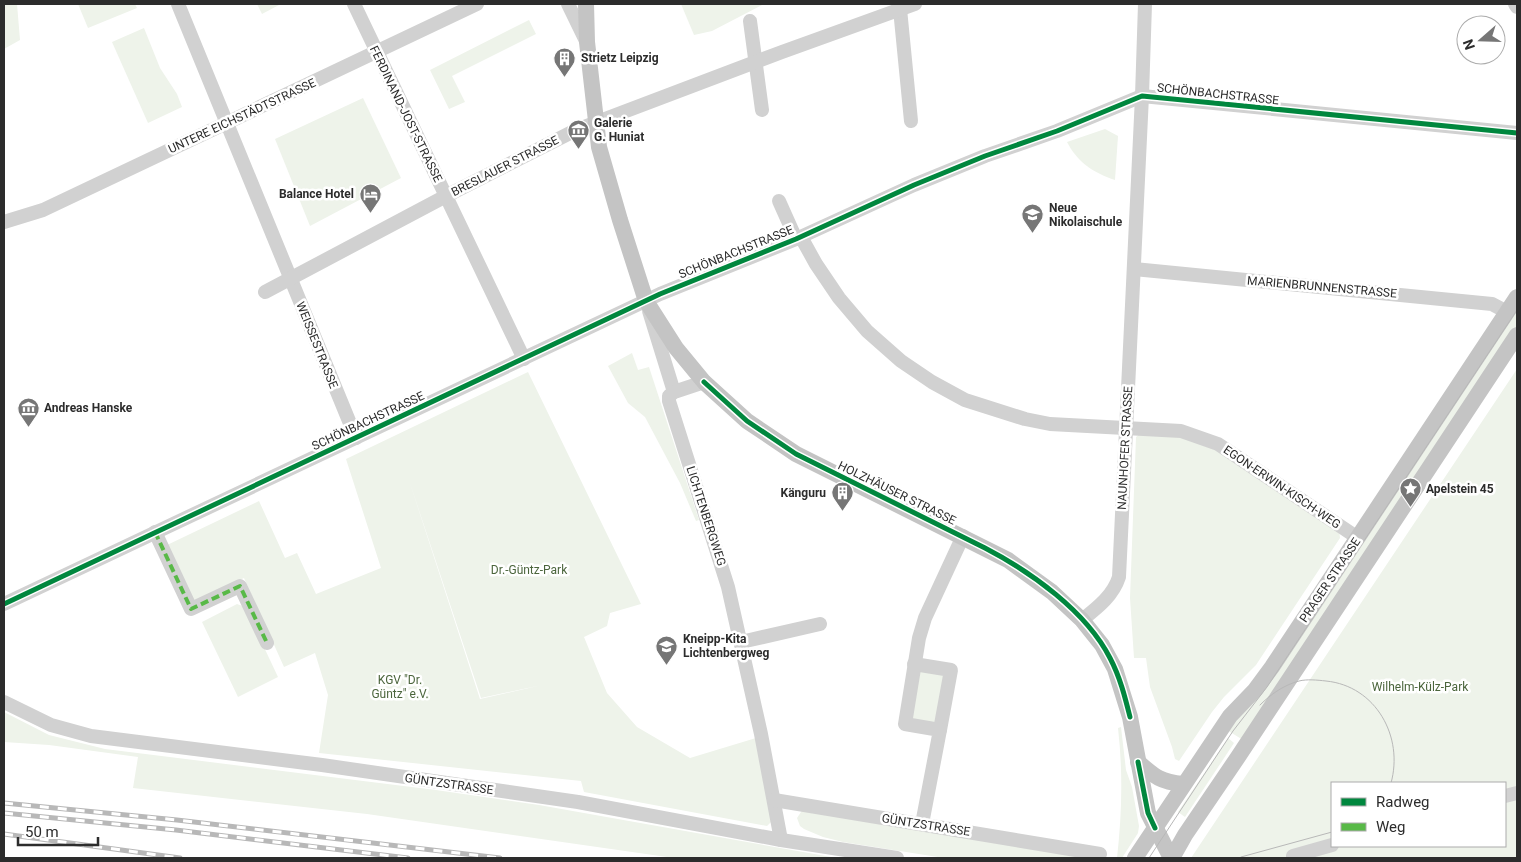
<svg xmlns="http://www.w3.org/2000/svg" width="1521" height="862" viewBox="0 0 1521 862" font-family="Roboto,sans-serif">
<style>
.green{fill:#eef3ea;fill-rule:evenodd}
.lines{fill:none;stroke-linecap:round;stroke-linejoin:round}
.minor{stroke:#d1d1d1;stroke-width:14}
.major{stroke:#c4c4c4;stroke-width:16}
.tram{stroke:#b8b8b8;stroke-width:1}
.rail-casing{stroke:#b8b8b8;stroke-width:5}
.rail{stroke:#fff;stroke-width:3;stroke-dasharray:9;stroke-linecap:butt}
.quiet{stroke:#58b947;stroke-width:4;stroke-dasharray:8 4;stroke-linecap:butt}
.cycleway-casing{stroke:#fff;stroke-width:8}
.cycleway{stroke:#00873e;stroke-width:5}
.labels{text-anchor:middle;stroke-width:5;stroke-linejoin:round;paint-order:stroke}
.poi-label{font-size:12px;font-weight:bold;fill:#2c2c2c;stroke:#fff;text-anchor:start}
.street-label{font-size:12px;fill:#2c2c2c;stroke:#fff}
.park-label{font-size:12px;fill:#4b653c;stroke:#fff}
</style>
<rect width="100%" height="100%" fill="#fff"/>
<g class="green">
<polygon points="4,4 17,4 20,40 4,49"/>
<polygon points="78,4 135,4 137,8 88,28"/>
<polygon points="257,4 279,4 279,5 262,14"/>
<polygon points="681,4 764,4 712,31 694,35"/>
<polygon points="529,20 536,34 452,76 465,102 449,109 430,70"/>
<polygon points="144,28 160,68 177,94 182,107 148,123 112,42"/>
<polygon points="363,98 401,178 310,226 275,139"/>
<path d="M1105,129l13,7 -3,44c-21,-7 -37,-17 -48,-38z"/>
<polygon points="1517,306 1517,326 1510,335 1243,740 1227,730"/>
<polygon points="632,353 638,370 649,367 699,520 696,521 680,483 645,417 628,403 608,366"/>
<path d="M1517,369v489h-326zM1332,783h173v63h-173z"/>
<path d="M528,372l113,232 -31,9 -3,13 -23,11 23,56 30,34 53,31 66,-20 16,83 -5,5 -183,-34 -3,-11 -262,-28 9,-58 -13,-42 -31,14 -40,-89 -53,25 -26,-57 94,-45 26,57 12,-5 19,41 65,-26 -35,-109zM408,477l73,221 61,-13 -62,14z"/>
<polygon points="1142,432 1204,441 1339,530 1340,538 1256,665 1224,697 1212,712 1179,761 1175,759 1172,747 1150,687 1146,658 1134,658 1130,598 1136,437"/>
<polygon points="237,604 245,607 278,677 238,697 202,622"/>
<polygon points="918,668 947,673 938,726 909,722"/>
<polygon points="4,712 49,735 105,749 436,790 539,805 837,858 674,858 367,814 133,788 138,757 49,745 4,742"/>
<path d="M1121,727l5,43 6,17 7,39 -1,7 -16,25h-5c5,-43 6,-87 1,-130z"/>
<polygon points="1228,738 1234,743 1185,817 1178,812"/>
<polygon points="803,809 1095,858 944,858 843,842 823,837 804,829 800,826 797,818"/>
</g>
<g class="lines">
<g class="minor">
<polyline points="178,4 356,438"/>
<polyline points="354,4 524,359"/>
<polyline points="568,4 586,41"/>
<polyline points="1515,4 1517,7"/>
<polyline points="900,9 911,121"/>
<polyline points="750,21 762,110"/>
<polyline points="779,201 796,239"/>
<polyline points="4,222 43,210 477,4"/>
<polyline points="801,237 816,264 839,298 867,331 901,361 932,382 965,400 1025,419 1050,424 1181,431 1218,444 1358,538"/>
<polyline points="1134,269 1492,304 1507,312"/>
<polyline points="265,292 446,196 576,130 782,52 915,4"/>
<polyline points="649,311 674,392"/>
<polyline points="704,382 674,392 669,396 669,401 728,587 761,734 781,840"/>
<polyline points="155,532 191,609 240,586 267,643"/>
<polyline points="4,604 660,294 796,239 914,185 985,156 1057,131 1142,96 1517,133"/>
<path d="M1082,620c15,-12 31,-24 37,-43l23,-481 3,-92"/>
<polyline points="741,642 820,624"/>
<polyline points="914,664 951,670 940,730"/>
<polyline points="4,702 51,725 91,736 322,765 578,802 781,840 897,858"/>
<polyline points="1505,796 1517,793"/>
<polyline points="774,800 1100,854"/>
<polyline points="922,824 940,730 905,724 919,638 925,618 963,536"/>
<polyline points="1293,856 1332,845"/>
</g>
<g class="major">
<polyline points="586,4 587,42 599,147 620,220 646,301 676,348 704,382 747,421 796,454 1008,560 1052,592 1082,620 1102,645 1115,669 1130,717 1148,813 1171,858"/>
<path d="M1138,762c17,15 23,20 45,22"/>
<polyline points="1135,858 1230,716 1255,690 1272,667 1517,297"/>
<polyline points="1172,858 1185,835 1238,757 1517,335"/>
</g>
<g class="tram">
<path d="M1260,705c11,-11 24,-20 39,-24 8,-2 18,-1 27,0 50,5 78,56 65,102"/>
<polyline points="1241,857 1332,832"/>
<polyline points="1149,858 1233,731 1267,687 1517,310"/>
</g>
<defs>
<g id="rail">
<polyline points="4,803 177,820 500,858"/>
<polyline points="4,813 176,830 408,858"/>
<polyline points="4,834 180,858"/>
</g>
</defs>
<use href="#rail" class="rail-casing"/>
<use href="#rail" class="rail"/>
<polyline class="quiet" points="155,532 191,609 240,586 267,643"/>
<defs>
<g id="cycleway">
<path d="M704,382l43,39 49,33 189,94c46,24 101,63 125,110 10,19 15,39 20,59"/>
<polyline points="4,604 660,294 796,239 914,185 985,156 1057,131 1142,96 1517,133"/>
<polyline points="1138,762 1148,813 1155,828"/>
</g>
</defs>
<use href="#cycleway" class="cycleway-casing"/>
<use href="#cycleway" class="cycleway"/>
</g>
<defs>
<symbol id="building-pin" viewBox="-11 -11 22 30"><path d="M0 17L-7.5 6A9.5 9.5 0 1 1 7.5 6Z" fill="#767676" stroke="#fff"/><path d="M-4-6H4V6H1V3H-1V6H-4ZM-2.5-4.3h1.7v1.8h-1.7ZM.8-4.3h1.7v1.8H.8ZM-2.5-1h1.7V.8h-1.7ZM.8-1h1.7V.8H.8Z" fill="#fff"/></symbol>
<symbol id="museum-pin" viewBox="-11 -11 22 30"><path d="M0 17L-7.5 6A9.5 9.5 0 1 1 7.5 6Z" fill="#767676" stroke="#fff"/><path d="M0-6L6-3V-2H-6V-3ZM-5-1h2V3h-2ZM-1-1h2V3h-2ZM3-1h2V3H3ZM-6 4H6V6H-6Z" fill="#fff"/></symbol>
<symbol id="hotel-pin" viewBox="-11 -11 22 30"><path d="M0 17L-7.5 6A9.5 9.5 0 1 1 7.5 6Z" fill="#767676" stroke="#fff"/><path d="M-6-4.5h1.5V1H6V5H4.5V3h-9V5H-6ZM-4 0a1.8 1.8 0 1 1 3.6 0ZM.5 0V-2.5h3Q6-2.5 6 0Z" fill="#fff"/></symbol>
<symbol id="school-pin" viewBox="-11 -11 22 30"><path d="M0 17L-7.5 6A9.5 9.5 0 1 1 7.5 6Z" fill="#767676" stroke="#fff"/><path d="M0-5L7-2L0 1L-7-2ZM-4 1L0 2.5L4 1V4Q0 6-4 4Z" fill="#fff"/></symbol>
<symbol id="sight-pin" viewBox="-11 -11 22 30"><path d="M0 17L-7.5 6A9.5 9.5 0 1 1 7.5 6Z" fill="#767676" stroke="#fff"/><path d="M0-6L1.8-2.2L6-1.7L2.9 1.2L3.7 5.4L0 3.3L-3.7 5.4L-2.9 1.2L-6-1.7L-1.8-2.2Z" fill="#fff"/></symbol>
</defs>
<g fill-rule="evenodd">
<use href="#building-pin" x="552" y="46" width="25" height="34"/>
<use href="#museum-pin" x="566" y="118" width="25" height="34"/>
<use href="#hotel-pin" x="358" y="182" width="25" height="34"/>
<use href="#school-pin" x="1020" y="202" width="25" height="34"/>
<use href="#museum-pin" x="16" y="396" width="25" height="34"/>
<use href="#sight-pin" x="1398" y="476" width="25" height="34"/>
<use href="#building-pin" x="830" y="480" width="25" height="34"/>
<use href="#school-pin" x="654" y="634" width="25" height="34"/>
</g>
<g class="labels">
<g class="poi-label">
<text x="581" y="62">Strietz Leipzig</text>
<text x="594" y="127">Galerie<tspan x="594" dy="14">G. Huniat</tspan></text>
<text x="354" y="198" text-anchor="end">Balance Hotel</text>
<text x="1049" y="212">Neue<tspan x="1049" dy="14">Nikolaischule</tspan></text>
<text x="44" y="412">Andreas Hanske</text>
<text x="1426" y="493">Apelstein 45</text>
<text x="826" y="497" text-anchor="end">Känguru</text>
<text x="683" y="643">Kneipp-Kita<tspan x="683" dy="14">Lichtenbergweg</tspan></text>
</g>
<g class="street-label">
<text transform="translate(1218 94) rotate(6)" y="4">SCHÖNBACHSTRASSE</text>
<text transform="translate(406 114) rotate(64)" y="4">FERDINAND-JOST-STRASSE</text>
<text transform="translate(242 116) rotate(-25)" y="4">UNTERE EICHSTÄDTSTRASSE</text>
<text transform="translate(505 166) rotate(-27)" y="4">BRESLAUER STRASSE</text>
<text transform="translate(736 252) rotate(-22)" y="4">SCHÖNBACHSTRASSE</text>
<text transform="translate(1322 287) rotate(5)" y="4">MARIENBRUNNENSTRASSE</text>
<text transform="translate(317 345) rotate(68)" y="4">WEISSESTRASSE</text>
<text transform="translate(368 421) rotate(-25)" y="4">SCHÖNBACHSTRASSE</text>
<text transform="translate(1125 448) rotate(-87)" y="4">NAUNHOFER STRASSE</text>
<text transform="translate(1282 487) rotate(34)" y="4">EGON-ERWIN-KISCH-WEG</text>
<text transform="translate(897 493) rotate(26)" y="4">HOLZHÄUSER STRASSE</text>
<text transform="translate(706 516) rotate(72)" y="4">LICHTENBERGWEG</text>
<text transform="translate(1330 580) rotate(-56)" y="4">PRAGER STRASSE</text>
<text transform="translate(449 784) rotate(8)" y="4">GÜNTZSTRASSE</text>
<text transform="translate(926 825) rotate(9)" y="4">GÜNTZSTRASSE</text>
</g>
<g class="park-label">
<text x="529" y="574">Dr.-Güntz-Park</text>
<text x="400" y="684">KGV "Dr.<tspan x="400" dy="14">Güntz" e.V.</tspan></text>
<text x="1420" y="691">Wilhelm-Külz-Park</text>
</g>
</g>
<rect width="1521" height="862" fill="none" stroke="#2c2c2c" stroke-width="10"/>
<rect x="1331" y="782" width="175" height="65" fill="#ffffff" stroke="#ababab"/>
<rect x="1341" y="798" width="25" height="8" fill="#00873e" stroke="#ababab"/>
<text x="1376" y="807" font-size="15" fill="#2c2c2c">Radweg</text>
<rect x="1341" y="823" width="25" height="8" fill="#58b947" stroke="#ababab"/>
<text x="1376" y="832" font-size="15" fill="#2c2c2c">Weg</text>
<g transform="translate(1481 40) rotate(250)"><circle r="24" fill="#ffffff" stroke="#ababab"/>
<path d="M0-4L9 19L0 12L-9 19Z" fill="#767676"/>
<text y="-8" font-size="14" font-weight="bold" text-anchor="middle" fill="#2c2c2c">N</text>
</g>
<path d="M18 837v8h80v-8" fill="none" stroke="#2c2c2c" stroke-width="2.5"/>
<text x="25" y="837" font-size="15" fill="#2c2c2c" stroke="#ffffff" stroke-width="4" paint-order="stroke">50 m</text>
</svg>
